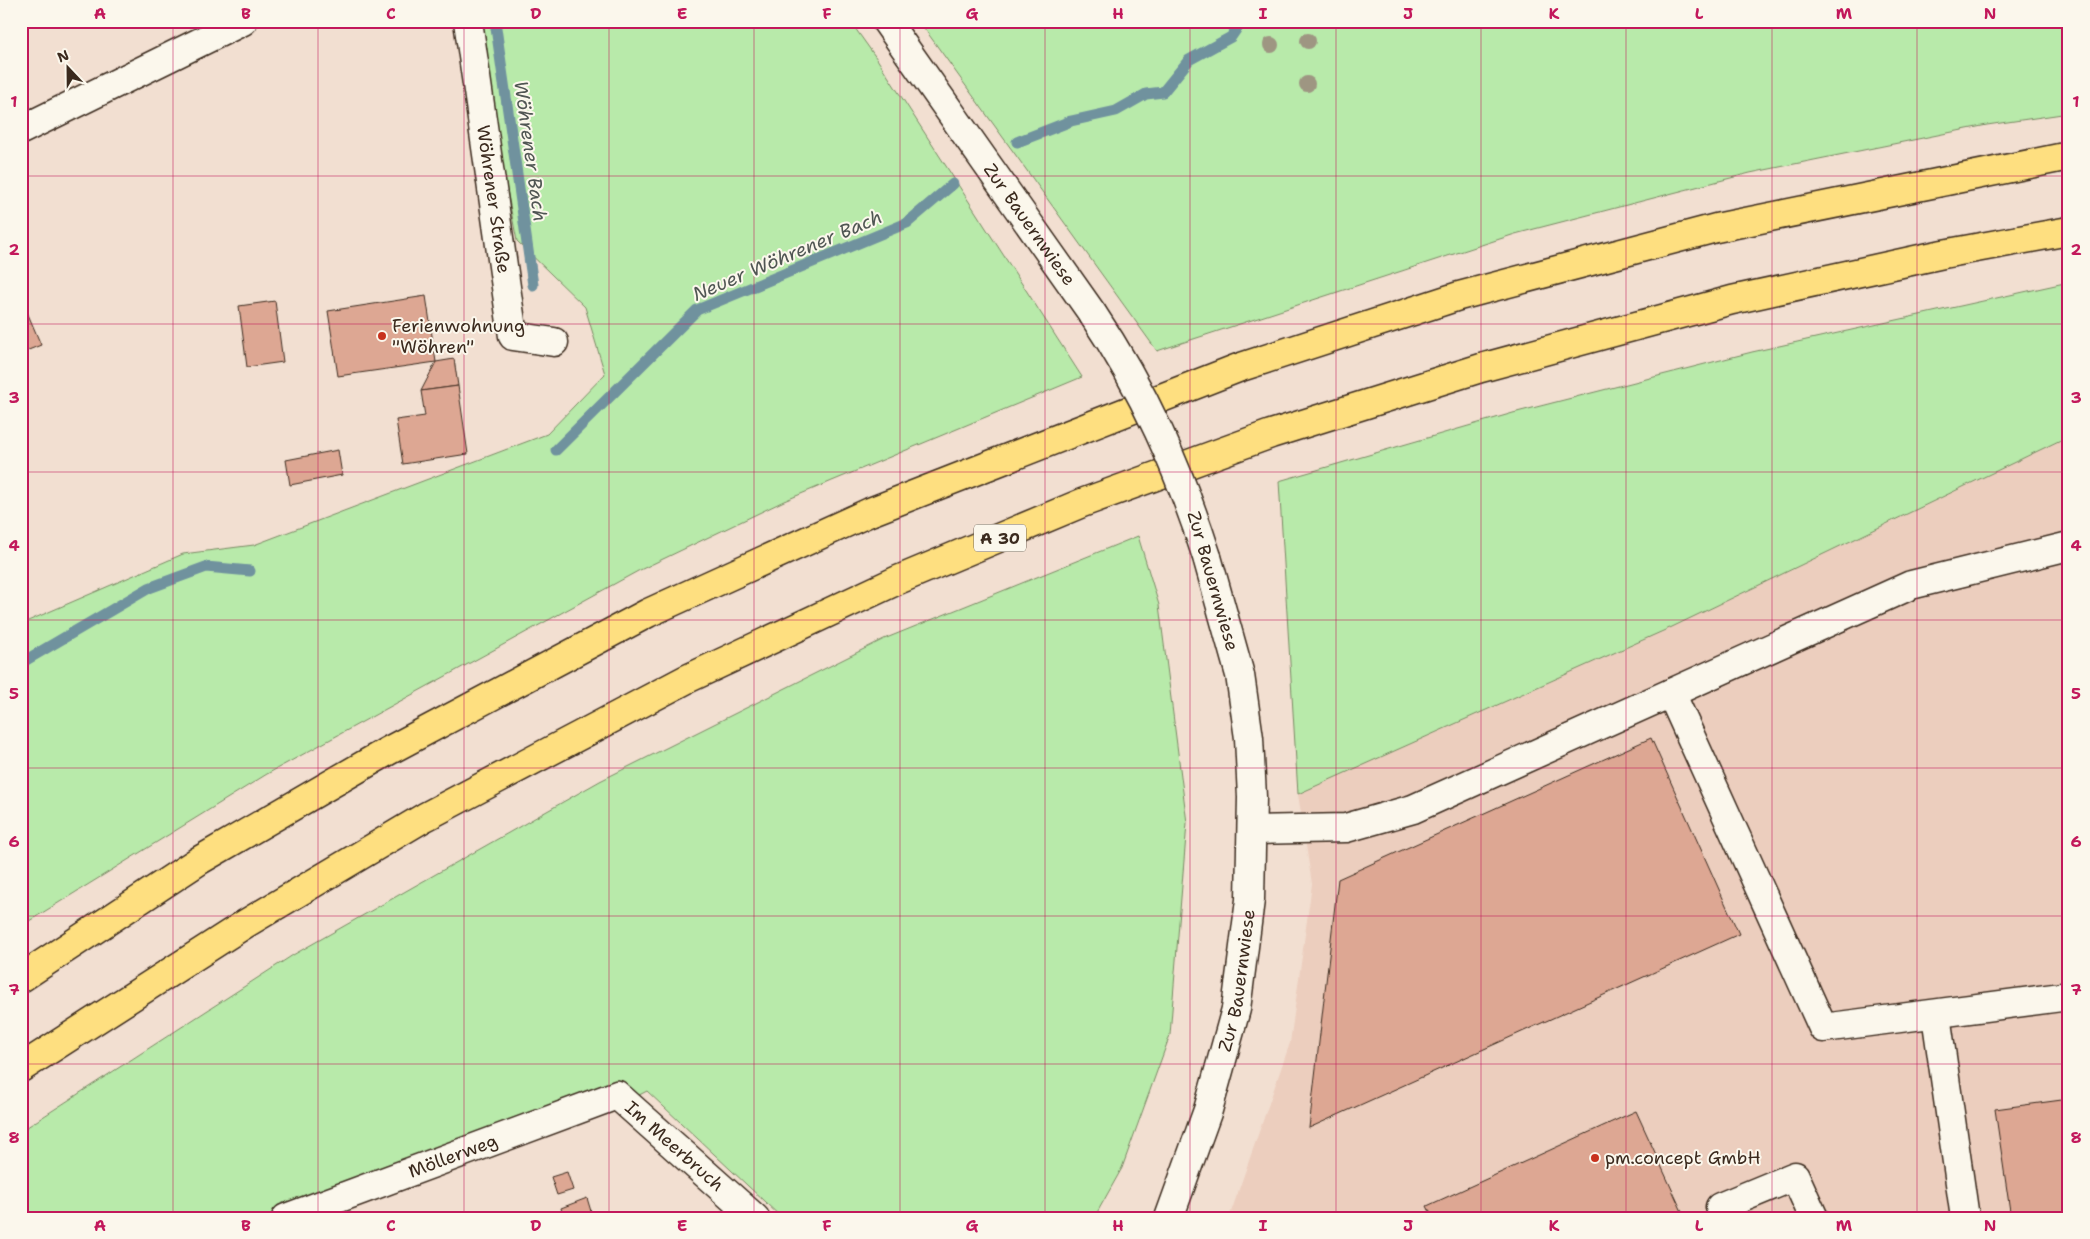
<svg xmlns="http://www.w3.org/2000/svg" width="2090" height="1239" viewBox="0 0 2090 1239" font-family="'Shantell Sans',sans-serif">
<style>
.built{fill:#eccebe}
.green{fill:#b8eaaa;stroke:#7a8a64}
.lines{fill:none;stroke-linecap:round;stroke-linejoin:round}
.stream{stroke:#6f929e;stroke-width:11}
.building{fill:#dda793;stroke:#3b2a1e}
.minor-casing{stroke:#3b2a1e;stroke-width:31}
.highway-casing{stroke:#3b2a1e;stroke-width:31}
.minor{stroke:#fbf7ec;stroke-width:28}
.highway{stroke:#fedf80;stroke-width:28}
.minor-bridge-casing{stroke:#3b2a1e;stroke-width:31;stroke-linecap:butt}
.minor-bridge{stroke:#fbf7ec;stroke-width:28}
.tree{fill:#9e9682}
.grid{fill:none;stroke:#c2185b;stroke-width:1;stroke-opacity:0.55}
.poi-dot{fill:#c8321e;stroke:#fbf7ec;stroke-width:2}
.labels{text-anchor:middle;stroke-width:4;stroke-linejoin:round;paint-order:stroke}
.shield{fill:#fbf7ec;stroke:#75685c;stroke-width:1}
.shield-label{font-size:16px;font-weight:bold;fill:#3b2a1e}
.street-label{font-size:18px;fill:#3b2a1e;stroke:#fbf7ec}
.poi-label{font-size:18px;fill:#3b2a1e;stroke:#fbf7ec;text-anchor:start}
.water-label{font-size:19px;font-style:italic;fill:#505653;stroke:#fbf7ec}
.neatline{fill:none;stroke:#c2185b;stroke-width:2}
.grid-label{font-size:16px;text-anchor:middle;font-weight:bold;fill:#c2185b}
</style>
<rect width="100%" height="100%" fill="#f2dfd1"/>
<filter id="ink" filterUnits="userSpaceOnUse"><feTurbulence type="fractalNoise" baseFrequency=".02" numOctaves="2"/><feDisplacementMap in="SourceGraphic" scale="10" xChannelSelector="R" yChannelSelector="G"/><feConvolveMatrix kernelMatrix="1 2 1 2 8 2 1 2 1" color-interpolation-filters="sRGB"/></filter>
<g filter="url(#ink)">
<polygon class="built" points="2069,436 2069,1218 1229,1218 1290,1043 1312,884 1298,794 1672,627"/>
<g class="green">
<polygon points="482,21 850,21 877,59 1082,377 784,501 638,571 267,774 21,926 21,624 183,554 254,545 547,434 605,374 585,307 517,241 498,144"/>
<polygon points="919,21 2069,21 2069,113 1987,125 1750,173 1515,234 1157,351"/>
<polygon points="2069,282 2069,436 1672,627 1298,794 1279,481 1513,413 1752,352"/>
<polygon points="1138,536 1159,605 1187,823 1170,1035 1122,1168 1094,1218 782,1218 647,1091 612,1109 320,1218 21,1218 21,1131 293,955 600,781 884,639"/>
</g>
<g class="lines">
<g class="stream">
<polyline points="495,21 533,285"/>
<polyline points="1017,142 1071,121 1116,111 1146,94 1163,92 1189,60 1231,37 1242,21"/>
<polyline points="556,450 697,310 907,223 953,184"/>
<polyline points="21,663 149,588 206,567 250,571"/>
</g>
</g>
<g class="building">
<polygon points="426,296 436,362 338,376 328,311"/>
<polygon points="275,301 283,362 247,367 239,306"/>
<polygon points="27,312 41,345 26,351 21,339 21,314"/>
<polygon points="454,359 458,386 421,391 436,362"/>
<polygon points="458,386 468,454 403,464 396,420 425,416 421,391"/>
<polygon points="338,450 342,475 290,485 286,460"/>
<polygon points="1651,738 1739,934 1309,1128 1338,879"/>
<polygon points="2069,1099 2069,1218 2011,1218 1995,1109"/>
<polygon points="1636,1111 1685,1218 1433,1218 1427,1206"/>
<polygon points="567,1172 573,1190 557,1195 551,1177"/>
<polygon points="587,1198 593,1218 564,1218 561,1208"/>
</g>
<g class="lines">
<defs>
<g id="minor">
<path id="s1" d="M468,21l45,315 41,6"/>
<path id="s2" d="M886,21l206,292"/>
<polyline points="21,130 243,21"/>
<polyline points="1671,693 1823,1028 2069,996"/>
<polyline points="1253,830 1346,828 1413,809 1911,585 2069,546"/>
<polyline points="1936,1015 1965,1218"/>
<polyline points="1720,1207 1795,1176 1814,1218"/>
<path id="s3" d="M286,1218l331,-123 138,123"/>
<path id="s4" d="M1169,1218l39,-108 28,-101 14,-109 2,-103 -3,-59 -9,-63 -33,-118"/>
</g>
<g id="highway">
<polyline points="21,978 200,860 388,751 648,613 870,512 1238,368 1459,296 1716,228 2069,156"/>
<polyline points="21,1068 245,924 425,817 687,679 898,580 1082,503 1271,434 1481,368 1732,300 1943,254 2069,231"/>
</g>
</defs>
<use href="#minor" class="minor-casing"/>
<use href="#highway" class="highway-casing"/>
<use href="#minor" class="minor"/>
<use href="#highway" class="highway"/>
<defs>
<path id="minor-bridge" d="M1092,313c52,77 87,156 115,244"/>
</defs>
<use href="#minor-bridge" class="minor-bridge-casing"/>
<use href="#minor-bridge" class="minor-bridge"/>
</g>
<g class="tree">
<circle cx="1308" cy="41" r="8"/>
<circle cx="1271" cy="45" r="8"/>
<circle cx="1307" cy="84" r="8"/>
</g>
</g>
<path class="grid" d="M173,21v1197M318,21v1197M464,21v1197M609,21v1197M754,21v1197M900,21v1197M1045,21v1197M1190,21v1197M1336,21v1197M1481,21v1197M1626,21v1197M1772,21v1197M1917,21v1197M21,176h2048M21,324h2048M21,472h2048M21,620h2048M21,768h2048M21,916h2048M21,1064h2048"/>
<g class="poi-dot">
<circle cx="382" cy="336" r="5"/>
<circle cx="1595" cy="1158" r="5"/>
</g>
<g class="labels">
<rect class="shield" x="974" y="524.5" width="52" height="27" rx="4"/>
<g class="shield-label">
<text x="1000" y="544">A 30</text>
</g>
<g class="street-label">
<text dy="6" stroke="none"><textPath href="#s1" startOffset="180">Wöhrener Straße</textPath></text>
<text dy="6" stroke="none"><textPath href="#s2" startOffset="249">Zur Bauernwiese</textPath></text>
<text transform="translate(1213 581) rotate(74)" y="6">Zur Bauernwiese</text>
<text dy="6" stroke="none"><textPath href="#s4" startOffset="248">Zur Bauernwiese</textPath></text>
<text dy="6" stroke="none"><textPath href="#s3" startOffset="430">Im Meerbruch</textPath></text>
<text dy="6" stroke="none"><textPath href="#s3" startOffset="178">Möllerweg</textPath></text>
</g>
<g class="poi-label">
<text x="392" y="332">Ferienwohnung<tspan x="392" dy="21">"Wöhren"</tspan></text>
<text x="1605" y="1164">pm.concept GmbH</text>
</g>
<g class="water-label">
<text transform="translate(531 151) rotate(82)" y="7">Wöhrener Bach</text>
<text transform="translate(787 255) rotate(-23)" y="7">Neuer Wöhrener Bach</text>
</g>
</g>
<rect width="2090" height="1239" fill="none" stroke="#fbf7ec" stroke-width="55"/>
<g transform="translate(68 68) rotate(338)" stroke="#fbf7ec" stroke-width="4" paint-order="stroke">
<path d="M0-4L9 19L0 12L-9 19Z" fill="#3b2a1e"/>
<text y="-8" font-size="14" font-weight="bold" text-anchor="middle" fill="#3b2a1e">N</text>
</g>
<rect x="28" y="28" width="2034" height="1184" class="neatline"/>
<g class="grid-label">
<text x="100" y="19">A</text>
<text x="246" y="19">B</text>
<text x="391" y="19">C</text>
<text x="536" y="19">D</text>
<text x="682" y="19">E</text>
<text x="827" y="19">F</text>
<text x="972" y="19">G</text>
<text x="1118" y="19">H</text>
<text x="1263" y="19">I</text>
<text x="1408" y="19">J</text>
<text x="1554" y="19">K</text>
<text x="1699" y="19">L</text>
<text x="1844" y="19">M</text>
<text x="1990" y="19">N</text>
<text x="14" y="107">1</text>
<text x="2076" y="107">1</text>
<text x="14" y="255">2</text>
<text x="2076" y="255">2</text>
<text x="14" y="403">3</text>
<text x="2076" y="403">3</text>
<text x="14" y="551">4</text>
<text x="2076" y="551">4</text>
<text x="14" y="699">5</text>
<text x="2076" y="699">5</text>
<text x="14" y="847">6</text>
<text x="2076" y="847">6</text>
<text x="14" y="995">7</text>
<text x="2076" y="995">7</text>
<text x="14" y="1143">8</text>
<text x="2076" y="1143">8</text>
<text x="100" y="1231">A</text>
<text x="246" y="1231">B</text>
<text x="391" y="1231">C</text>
<text x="536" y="1231">D</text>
<text x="682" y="1231">E</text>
<text x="827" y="1231">F</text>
<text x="972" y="1231">G</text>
<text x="1118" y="1231">H</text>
<text x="1263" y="1231">I</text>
<text x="1408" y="1231">J</text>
<text x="1554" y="1231">K</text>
<text x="1699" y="1231">L</text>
<text x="1844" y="1231">M</text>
<text x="1990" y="1231">N</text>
</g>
</svg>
